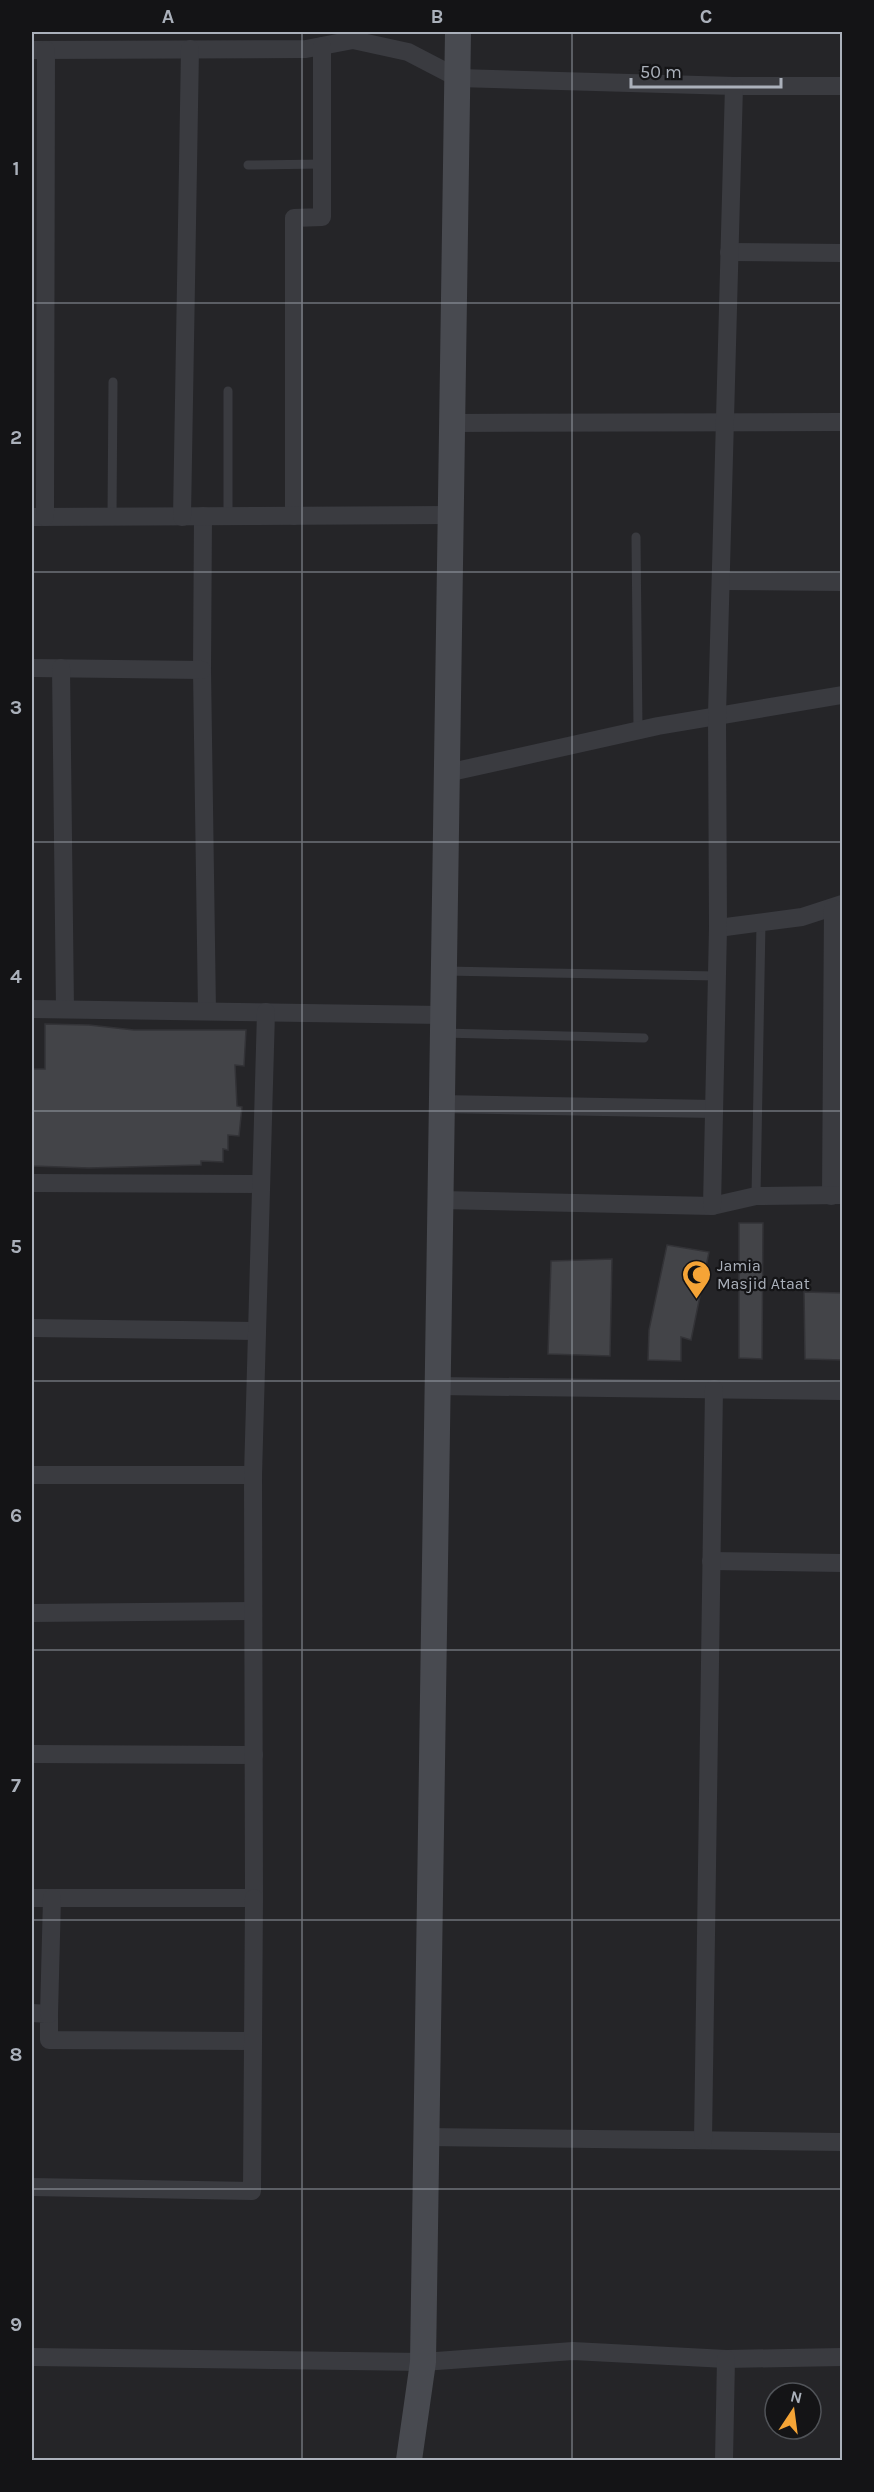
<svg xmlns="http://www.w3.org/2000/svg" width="874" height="2492" viewBox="0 0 874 2492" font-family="Karla,sans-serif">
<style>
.built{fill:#252528;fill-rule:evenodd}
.building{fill:#434448;stroke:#333337;stroke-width:1.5}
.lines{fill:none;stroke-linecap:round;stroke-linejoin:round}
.lane{stroke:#3a3b40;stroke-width:9}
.street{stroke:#3a3b40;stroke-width:18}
.secondary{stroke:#484a50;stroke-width:26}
.grid{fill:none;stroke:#abb1bb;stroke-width:1.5;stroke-opacity:0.55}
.labels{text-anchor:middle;stroke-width:4.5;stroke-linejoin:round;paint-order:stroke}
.poi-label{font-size:16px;fill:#abb1bb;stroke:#141416;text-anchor:start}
.neatline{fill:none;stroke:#abb1bb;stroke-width:2}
.grid-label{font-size:20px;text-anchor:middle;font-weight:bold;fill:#abb1bb}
</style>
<rect width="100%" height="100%" fill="#19191b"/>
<path class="built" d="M32,32h810v2428h-810zM775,2393h36v36h-36z"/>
<g class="building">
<polygon points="45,1024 89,1025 134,1030 246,1030 244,1066 235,1065 237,1106 242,1107 239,1136 228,1135 228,1150 223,1149 223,1162 201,1161 201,1165 89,1168 32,1166 32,1069 45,1069"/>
<polygon points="739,1223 763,1223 762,1359 739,1358"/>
<polygon points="667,1245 709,1252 691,1340 681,1337 681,1361 648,1360 649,1330"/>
<polygon points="612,1259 610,1356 548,1354 551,1261"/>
<polygon points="804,1292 843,1293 843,1360 805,1359"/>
</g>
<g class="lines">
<g class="lane">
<polyline points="248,165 322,164"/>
<polyline points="228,391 228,516"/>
<polyline points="112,517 113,382"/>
<polyline points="636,537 638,730"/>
<polyline points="445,971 717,976"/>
<polyline points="444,1033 644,1038"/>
<polyline points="756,1196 761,923"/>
</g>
<g class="street">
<polyline points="32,50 306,49 353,40 408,52 458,78 734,86 842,86"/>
<polyline points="729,252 842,253"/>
<polyline points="453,423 842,422"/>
<polyline points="203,516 202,670 207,1011"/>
<polyline points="294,516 294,218 322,217 322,46"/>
<polyline points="32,517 451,515"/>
<polyline points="45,517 46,50"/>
<polyline points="182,517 190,49"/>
<polyline points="721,581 842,582"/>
<polyline points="32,668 202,670"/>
<polyline points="61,668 65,1009"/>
<polyline points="447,773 658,726 842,695"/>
<polyline points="718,928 802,917 842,904"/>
<polyline points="32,1009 442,1015"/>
<polyline points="441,1104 714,1109"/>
<polyline points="32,1183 260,1184"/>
<polyline points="831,1196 833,908"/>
<polyline points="441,1200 712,1206 756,1196 842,1195"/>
<polyline points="712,1206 718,928 717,715 734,86"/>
<polyline points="32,1328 257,1331"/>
<polyline points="438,1386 842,1391"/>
<polyline points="32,1475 253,1475"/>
<polyline points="711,1561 842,1563"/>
<polyline points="32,1613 253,1611"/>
<polyline points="32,1754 254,1755"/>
<polyline points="32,1898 254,1898 253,1475 266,1012"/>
<polyline points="32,2013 49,2014 49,2040 253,2041"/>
<polyline points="49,2014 52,1898"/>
<polyline points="426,2137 842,2142"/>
<polyline points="703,2140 714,1389"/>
<polyline points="32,2187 252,2191 254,1898"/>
<polyline points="32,2357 423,2362 573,2351 726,2359 842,2357"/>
<polyline points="724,2460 726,2359"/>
</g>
<polyline class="secondary" points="409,2460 423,2362 458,32"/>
</g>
<path class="grid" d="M302,32v2428M572,32v2428M32,303h810M32,572h810M32,842h810M32,1111h810M32,1381h810M32,1650h810M32,1920h810M32,2189h810"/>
<defs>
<symbol id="mosque-pin" viewBox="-11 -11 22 30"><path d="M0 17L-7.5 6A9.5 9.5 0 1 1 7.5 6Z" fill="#f5a436" stroke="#141416"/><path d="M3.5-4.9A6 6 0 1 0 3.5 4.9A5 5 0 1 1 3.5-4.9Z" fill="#111"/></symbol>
</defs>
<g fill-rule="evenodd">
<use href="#mosque-pin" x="680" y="1258" width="33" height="45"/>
</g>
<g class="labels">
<g class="poi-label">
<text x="717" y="1271">Jamia<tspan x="717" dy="18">Masjid Ataat</tspan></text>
</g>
</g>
<rect width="874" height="2492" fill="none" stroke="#141416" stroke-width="66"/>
<g transform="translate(793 2411) rotate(13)"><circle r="28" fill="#141416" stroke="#505358" stroke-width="1.5"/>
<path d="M0-4.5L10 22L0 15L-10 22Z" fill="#f5a436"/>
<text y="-9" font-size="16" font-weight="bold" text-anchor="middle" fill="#abb1bb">N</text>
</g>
<path d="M631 78v9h150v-9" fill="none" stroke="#abb1bb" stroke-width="3"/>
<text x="640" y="78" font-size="18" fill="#abb1bb" stroke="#141416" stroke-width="4.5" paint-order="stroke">50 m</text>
<rect x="33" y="33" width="808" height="2426" class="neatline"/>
<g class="grid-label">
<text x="168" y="23">A</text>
<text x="437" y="23">B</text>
<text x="706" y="23">C</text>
<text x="16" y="175">1</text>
<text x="16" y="444">2</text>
<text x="16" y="714">3</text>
<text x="16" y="983">4</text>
<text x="16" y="1253">5</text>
<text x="16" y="1522">6</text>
<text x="16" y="1792">7</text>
<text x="16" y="2061">8</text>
<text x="16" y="2331">9</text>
</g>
</svg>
